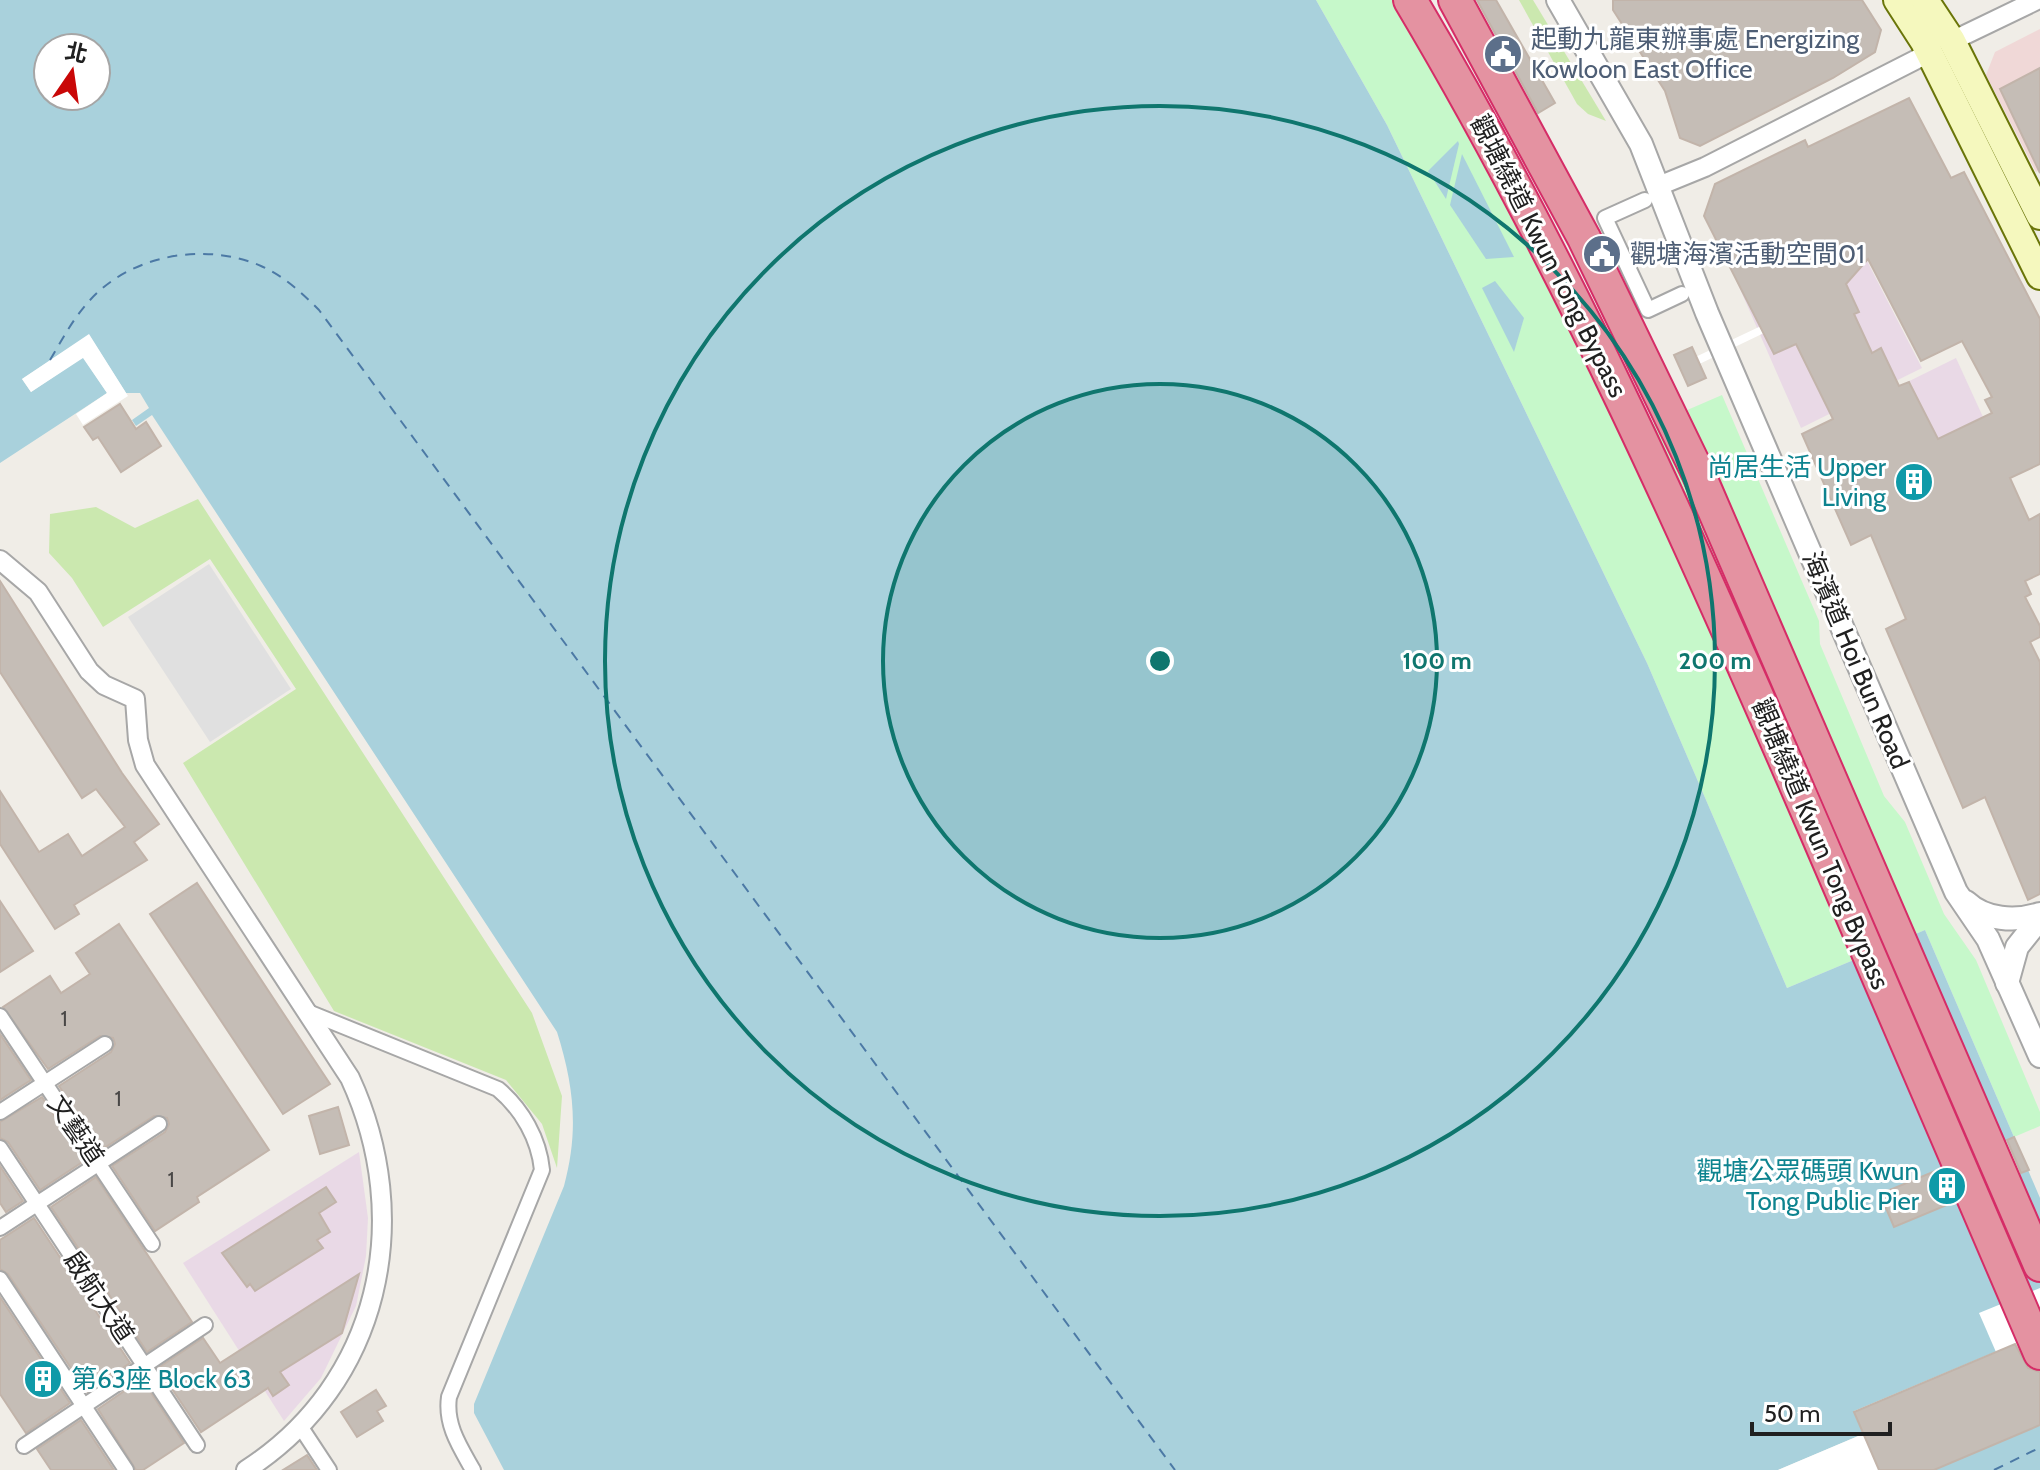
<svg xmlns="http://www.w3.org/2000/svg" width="2040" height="1470" viewBox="0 0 2040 1470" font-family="Cabin,'Noto Sans TC',sans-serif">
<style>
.commercial{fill:#f0d8d7}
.industrial{fill:#e9d9e6}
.grass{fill:#cbe8af}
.park{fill:#c6f8ca}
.parking{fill:#e0e0e0}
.water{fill:#a9d1dc;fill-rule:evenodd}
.pier{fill:#fff}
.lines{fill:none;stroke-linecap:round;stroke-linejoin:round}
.ferry{stroke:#4c79a5;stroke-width:2;stroke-dasharray:10 8;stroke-linecap:butt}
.building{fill:#c5bdb6;stroke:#c2b4aa;stroke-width:2;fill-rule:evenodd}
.pedestrian-casing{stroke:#a7a7a7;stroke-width:18}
.minor-casing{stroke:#a7a7a7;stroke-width:22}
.tertiary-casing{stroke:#a7a7a7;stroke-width:26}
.secondary-casing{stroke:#6a7509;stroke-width:30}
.motorway-casing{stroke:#d52d67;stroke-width:36}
.pedestrian{stroke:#fff;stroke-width:14}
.minor{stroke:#fff;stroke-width:18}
.tertiary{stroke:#fff;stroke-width:22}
.secondary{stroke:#f5f8be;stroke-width:26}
.motorway{stroke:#e492a1;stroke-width:32}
.ring{fill:none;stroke:#0f766e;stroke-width:4}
.labels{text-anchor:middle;stroke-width:6;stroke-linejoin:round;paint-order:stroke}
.number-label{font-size:22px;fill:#494746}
.service-label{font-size:26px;fill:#4e5e75;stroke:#fff;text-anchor:start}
.street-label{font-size:26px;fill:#202020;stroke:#fff}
.culture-label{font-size:26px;fill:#0d838f;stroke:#fff;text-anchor:end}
.centre{fill:#0f766e;stroke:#fff;stroke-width:4}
.ring-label{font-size:24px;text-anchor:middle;font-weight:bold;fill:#0f766e;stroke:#fff;stroke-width:6;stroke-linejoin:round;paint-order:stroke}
</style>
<rect width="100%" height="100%" fill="#f0ede7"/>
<polygon class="commercial" points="2040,29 2040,170 2036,172 1986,75 1995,52"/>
<g class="industrial">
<polygon points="1848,224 1922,368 1801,428 1736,280"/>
<polygon points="1956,358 1983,417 1827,492 1802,434"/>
<polygon points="359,1152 368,1218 366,1256 356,1306 321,1378 284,1421 183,1263"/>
</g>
<g class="grass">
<polygon points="1519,0 1533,0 1606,121 1588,114 1577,104"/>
<polygon points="198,499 532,1013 562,1096 557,1168 542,1124 506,1080 334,1011 183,763 296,689 210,559 103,627 72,578 49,553 50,514 96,507 135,528"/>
</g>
<polygon class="park" points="1316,0 1409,0 1634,433 1722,395 1819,621 1820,644 1884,796 1905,822 1944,914 1976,960 2040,1112 2040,1126 2014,1137 1925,930 1787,988 1647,663 1387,125"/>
<polygon class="parking" points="209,564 291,689 210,742 128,617"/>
<g class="water">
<path d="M0,0h1316l71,125 260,538 140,325 138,-58 89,207 -134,58 15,32 133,-57 12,28v135l-186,78 9,23 -85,36h-1274l-30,-57v-9l90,-218c15,-55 10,-100 -7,-154l-405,-617 -16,11 -4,-6 17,-12 -9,-15h-14l-37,-58 -67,44 9,13 52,-35 24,36 -107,70zM48,48h48v48h-48z"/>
<polygon points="1458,141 1459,144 1446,199 1428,171"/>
<polygon points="1462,154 1514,257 1486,259 1450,205"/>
<polygon points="1495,281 1524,318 1514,352 1482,288"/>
<polygon points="2040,1425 2040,1470 1934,1470"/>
</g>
<g class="pier">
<polygon points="1761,326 1764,333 1691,368 1687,361"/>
<polygon points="89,334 128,396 83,425 76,414 107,393 83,358 31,392 22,379"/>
<polygon points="2040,1288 2040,1333 1996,1352 1979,1313"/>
<polygon points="1863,1434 1879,1470 1778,1470"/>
</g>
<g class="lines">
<g class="ferry">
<path d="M50,360c13,-22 24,-43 41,-61 42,-45 115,-57 170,-33 23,10 41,27 58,44l856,1160"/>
<polyline points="1994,1470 2037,1449"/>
</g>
</g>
<g class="building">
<polygon points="1477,0 1496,0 1555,103 1538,113"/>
<polygon points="1613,0 1862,0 1881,30 1875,52 1833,78 1700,146 1680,138 1665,91 1613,10"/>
<polygon points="2040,68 2040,173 2000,89"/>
<path d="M1909,98l42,80 13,-6 76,147v145l-30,14 19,42 11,-6v60l-15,7 6,13 -6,3 15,29v11l-10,5 10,20v232l-12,6 -43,-103 -22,11 -77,-179 20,-10 -35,-84 -20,10 -49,-111 31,-15 -37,-75 -22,10 -70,-138 11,-32 90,-44 3,7zM1868,259l53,102 41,-20 30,56 -7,3 7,13 -54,26 -29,-57 -10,4 -18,-38 -9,5 -18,-39 5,-2 -13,-28z"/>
<polygon points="1692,347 1706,378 1688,386 1674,355"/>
<polygon points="120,404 136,429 146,422 161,446 121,472 98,437 93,440 84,427"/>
<polygon points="0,581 122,773 159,824 134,842 147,860 74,905 79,914 55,929 0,844 0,791 39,852 68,834 82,856 125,827 96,789 82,798 0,672"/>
<polygon points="197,883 330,1084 283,1114 150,914"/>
<polygon points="0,901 33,951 0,972"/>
<polygon points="119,924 269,1150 197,1197 199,1202 155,1231 112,1166 165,1132 169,1124 167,1118 154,1116 101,1150 59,1086 111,1052 115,1044 113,1038 100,1036 48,1069 3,1007 50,976 61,993 90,974 76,953"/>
<polygon points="0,1034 31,1080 0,1100"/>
<polygon points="42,1097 84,1161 40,1190 8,1142 0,1138 0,1122"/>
<polygon points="338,1107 349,1145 320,1154 309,1116"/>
<polygon points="2014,1137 2029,1170 2021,1173 2007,1140"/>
<polygon points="0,1166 23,1201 6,1212 0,1203"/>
<polygon points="1940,1169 1954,1202 1894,1227 1880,1194"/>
<polygon points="96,1177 192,1322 147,1352 51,1207"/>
<polygon points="326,1187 336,1202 319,1213 330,1232 317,1240 323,1248 255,1291 250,1284 247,1287 222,1253"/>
<polygon points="34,1218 130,1363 87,1392 8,1274 0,1269 0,1240"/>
<polygon points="359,1274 342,1333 280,1372 289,1385 273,1396 268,1388 201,1432 158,1368 203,1338 220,1363"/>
<polygon points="0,1297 70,1403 26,1433 0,1394"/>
<polygon points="2015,1344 2028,1368 2040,1372 2040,1425 1934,1470 1879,1470 1854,1412"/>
<polygon points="142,1379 184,1443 143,1470 136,1470 98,1409"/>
<polygon points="376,1390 386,1406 377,1411 383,1421 357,1437 341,1412"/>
<polygon points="81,1420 114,1470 51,1470 37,1449"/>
<polygon points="307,1455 317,1470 283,1470"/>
</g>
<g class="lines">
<defs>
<g id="pedestrian">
<polyline points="1645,200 1605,218 1648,310 1682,294"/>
<path d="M308,1012l190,77c24,20 41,50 44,81l-93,227c-4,28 11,50 24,73"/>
<polyline points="0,1016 152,1244"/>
<polyline points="0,1112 105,1044"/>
<polyline points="0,1148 197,1445"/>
<polyline points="0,1228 159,1124"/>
<polyline points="0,1279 126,1470"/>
<polyline points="300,1426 329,1470"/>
<polyline points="24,1446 205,1325"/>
</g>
<g id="minor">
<polyline points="1952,41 2037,0"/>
<polyline points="1656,187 1705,167 1929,53"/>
<path d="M0,560l38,32 51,79 15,14 31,14 3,41 7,25 205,313c65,141 31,305 -104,392"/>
</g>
<g id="tertiary">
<polyline points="1558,0 1641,144 1707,313 1956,892 1988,939 2040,1056"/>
<path d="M1966,902c19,18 49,20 74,12"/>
<polyline points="2007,983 2017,947 2040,918"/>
</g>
<g id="secondary">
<polyline points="1897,0 1924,42 2040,276"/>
<polyline points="1925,0 1952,41 2040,216"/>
</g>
<g id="motorway">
<path d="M1410,0c158,265 283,547 405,829 75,175 150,349 225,524"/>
<polyline points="1455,0 1584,238 1699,475 2040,1265"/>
</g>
</defs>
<use href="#pedestrian" class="pedestrian-casing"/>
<use href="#minor" class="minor-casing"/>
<use href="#tertiary" class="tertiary-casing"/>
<use href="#secondary" class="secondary-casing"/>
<use href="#motorway" class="motorway-casing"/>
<use href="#pedestrian" class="pedestrian"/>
<use href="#minor" class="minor"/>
<use href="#tertiary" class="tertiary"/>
<use href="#secondary" class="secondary"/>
<use href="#motorway" class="motorway"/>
</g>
<circle cx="1160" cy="661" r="277" fill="#0f766e" fill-opacity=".12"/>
<g class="ring">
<circle cx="1160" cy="661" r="277"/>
<circle cx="1160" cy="661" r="555"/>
</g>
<defs>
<symbol id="civic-disc" viewBox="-11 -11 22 22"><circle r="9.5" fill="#5c6f8a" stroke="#fff"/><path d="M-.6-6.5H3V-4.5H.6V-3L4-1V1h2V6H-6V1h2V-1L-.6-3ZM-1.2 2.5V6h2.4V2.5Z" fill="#fff"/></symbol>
<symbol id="building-disc" viewBox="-11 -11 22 22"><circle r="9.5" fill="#0f9aa8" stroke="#fff"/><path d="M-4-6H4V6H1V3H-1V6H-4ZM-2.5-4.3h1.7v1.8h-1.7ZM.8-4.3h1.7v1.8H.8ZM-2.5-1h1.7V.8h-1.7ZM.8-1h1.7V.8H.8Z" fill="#fff"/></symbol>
</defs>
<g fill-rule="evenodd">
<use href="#civic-disc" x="1481" y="32" width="44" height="44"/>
<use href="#civic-disc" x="1580" y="232" width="44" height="44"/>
<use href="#building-disc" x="1892" y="460" width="44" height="44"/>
<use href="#building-disc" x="1925" y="1164" width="44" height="44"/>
<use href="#building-disc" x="21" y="1357" width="44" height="44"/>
</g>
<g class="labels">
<g class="number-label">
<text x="64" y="1026">1</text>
<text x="118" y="1106">1</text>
<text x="171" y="1187">1</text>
</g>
<g class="service-label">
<text x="1531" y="48">起動九龍東辦事處 Energizing<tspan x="1531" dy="30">Kowloon East Office</tspan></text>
<text x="1630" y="263">觀塘海濱活動空間01</text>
</g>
<g class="street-label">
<text transform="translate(1549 256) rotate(63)" y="9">觀塘繞道 Kwun Tong Bypass</text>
<text transform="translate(1856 660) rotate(67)" y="9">海濱道 Hoi Bun Road</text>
<text transform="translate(1821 844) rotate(67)" y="9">觀塘繞道 Kwun Tong Bypass</text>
<text transform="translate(76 1130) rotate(56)" y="9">文藝道</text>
<text transform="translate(99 1297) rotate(56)" y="9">啟航大道</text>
</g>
<g class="culture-label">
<text x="1886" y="476">尚居生活 Upper<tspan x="1886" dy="30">Living</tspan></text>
<text x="1919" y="1180">觀塘公眾碼頭 Kwun<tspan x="1919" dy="30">Tong Public Pier</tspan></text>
<text x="71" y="1388" text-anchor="start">第63座 Block 63</text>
</g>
</g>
<circle cx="1160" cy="661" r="12" class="centre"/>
<g class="ring-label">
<text x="1437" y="669">100 m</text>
<text x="1715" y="669">200 m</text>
</g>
<g transform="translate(72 72) rotate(13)"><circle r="38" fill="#ffffff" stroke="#a6a6a6" stroke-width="2"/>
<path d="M0-6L14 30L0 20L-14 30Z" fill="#c90707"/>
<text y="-12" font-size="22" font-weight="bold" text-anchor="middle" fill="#202020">北</text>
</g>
<path d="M1752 1422v12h138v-12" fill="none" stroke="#202020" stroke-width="4"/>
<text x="1764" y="1422" font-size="24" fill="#202020" stroke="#ffffff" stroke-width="6" paint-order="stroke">50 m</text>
</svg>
